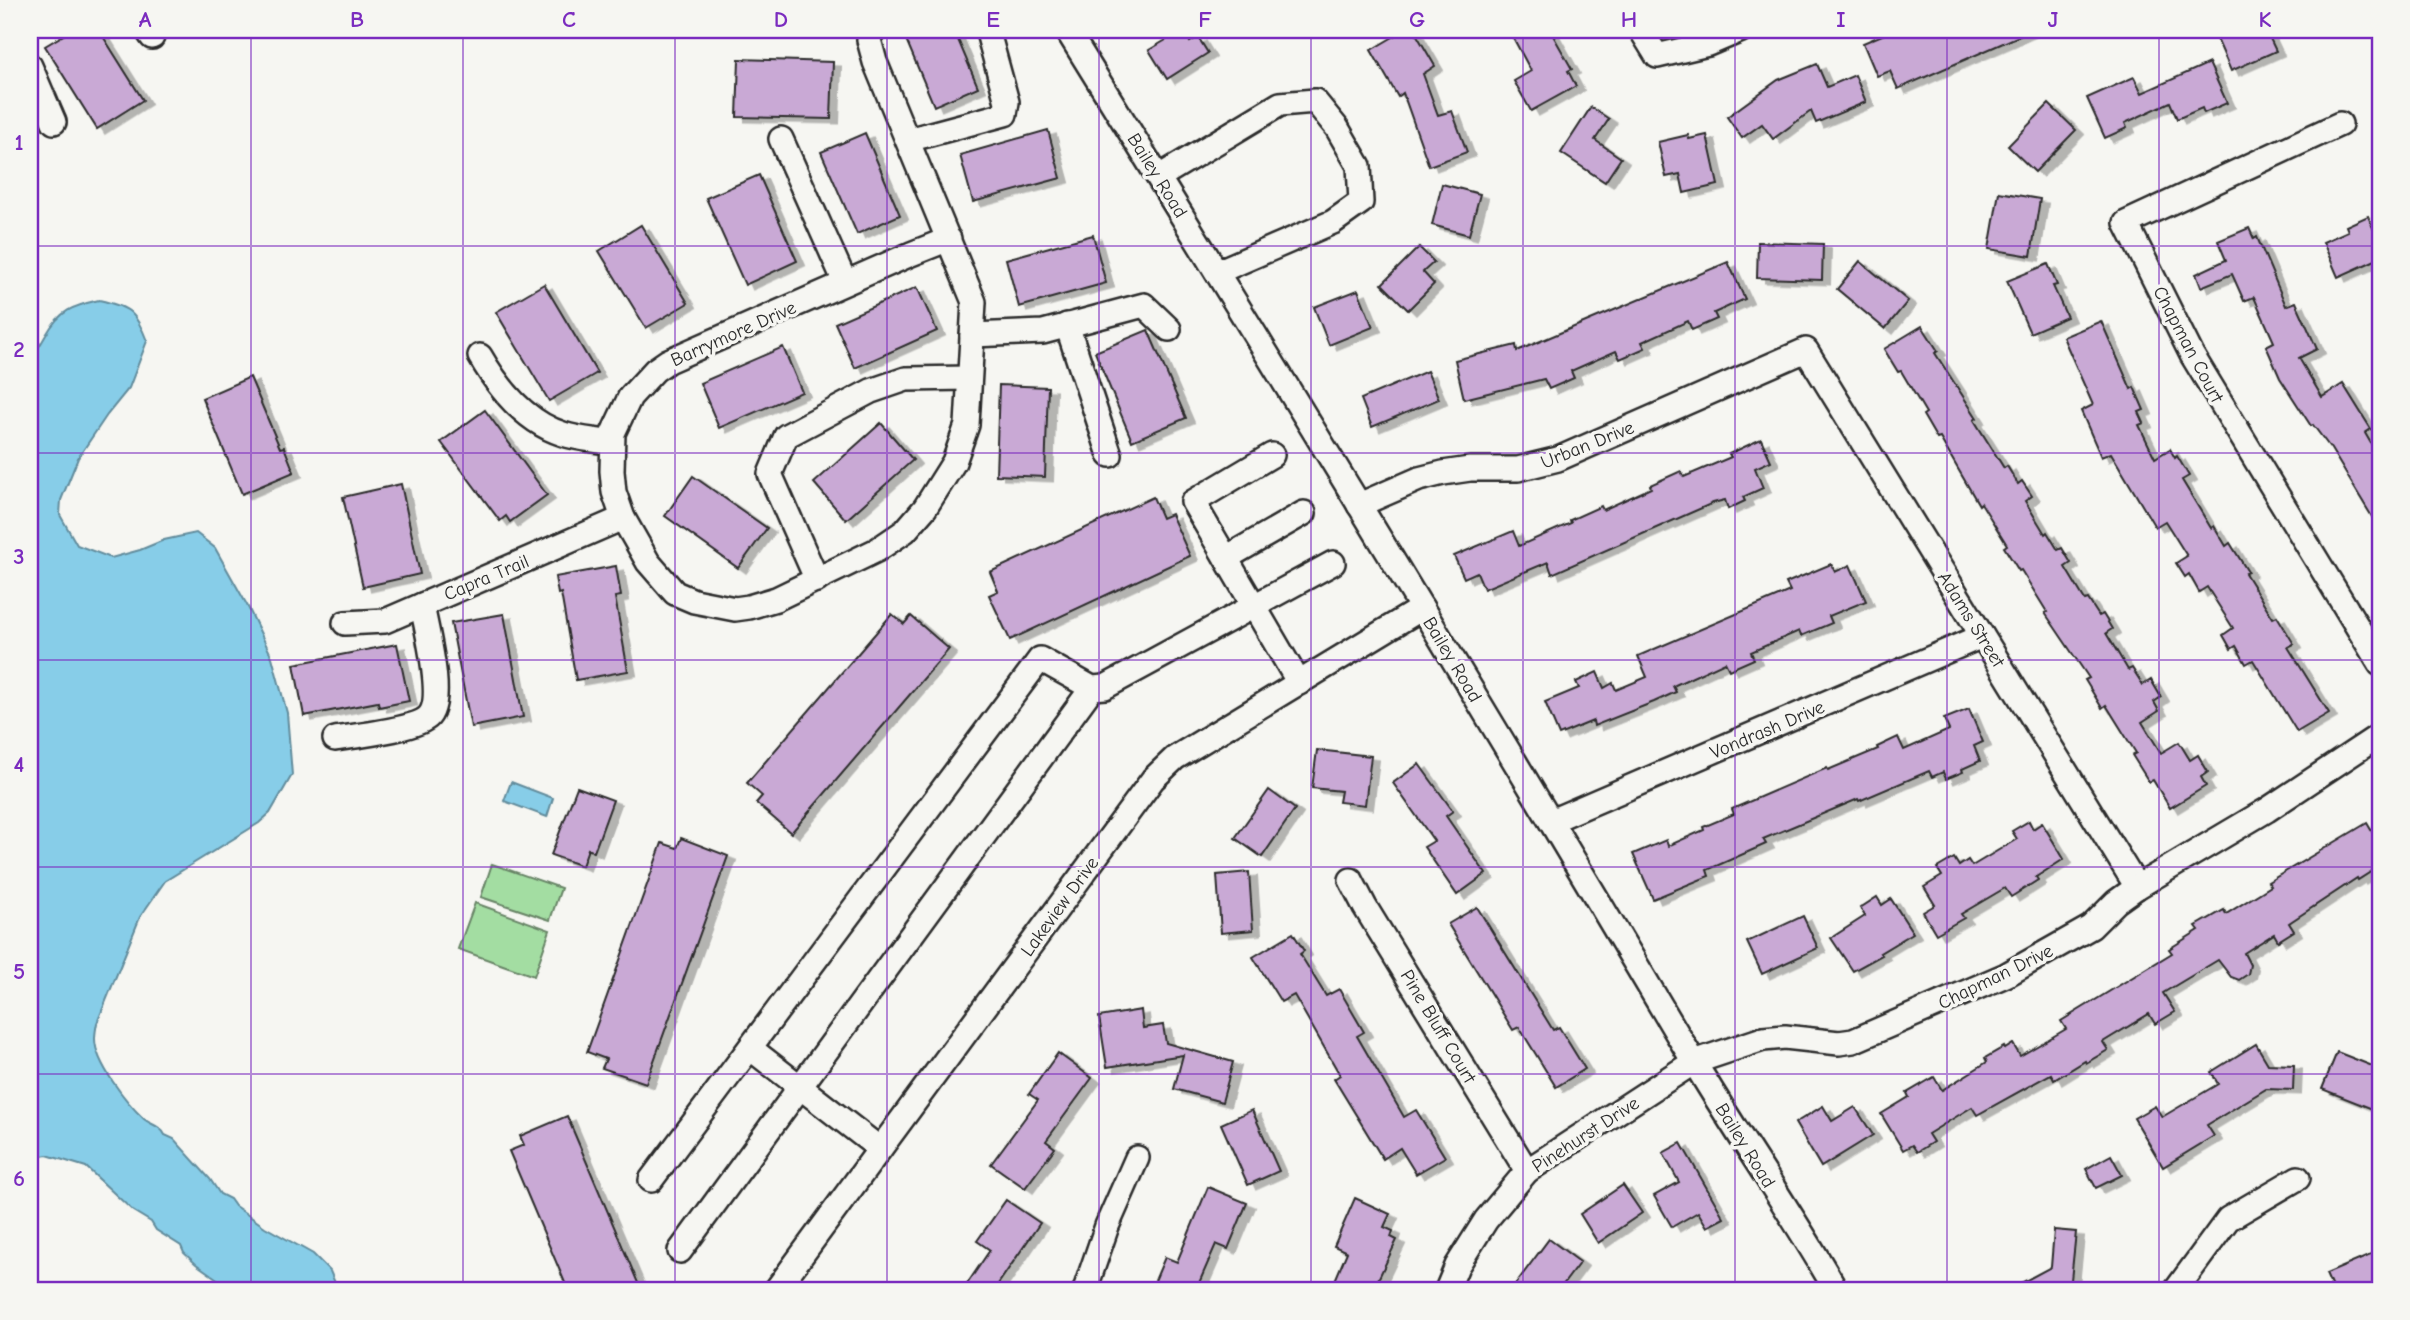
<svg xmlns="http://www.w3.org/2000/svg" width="2410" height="1320" viewBox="0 0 2410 1320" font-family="'Comic Neue',sans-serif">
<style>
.green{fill:#a3dda2;stroke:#678466;stroke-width:2}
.water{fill:#87cde8;stroke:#628c9c;stroke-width:2}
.building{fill:#c9a9d5;stroke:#2b2b2b;stroke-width:2;filter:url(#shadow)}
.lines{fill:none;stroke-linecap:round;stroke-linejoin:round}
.minor-casing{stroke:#2b2b2b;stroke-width:28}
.minor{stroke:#f6f6f2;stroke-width:23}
.grid{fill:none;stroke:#7b2cbf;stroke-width:2;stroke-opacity:0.55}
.labels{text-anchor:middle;stroke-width:7;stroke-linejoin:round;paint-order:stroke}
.street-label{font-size:19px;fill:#2b2b2b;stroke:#f6f6f2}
.neatline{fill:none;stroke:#7b2cbf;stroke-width:2.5}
.grid-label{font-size:23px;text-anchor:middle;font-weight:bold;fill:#7b2cbf}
</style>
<defs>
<filter id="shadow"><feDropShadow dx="8" dy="4.5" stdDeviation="0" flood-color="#0004"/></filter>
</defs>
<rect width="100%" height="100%" fill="#f6f6f2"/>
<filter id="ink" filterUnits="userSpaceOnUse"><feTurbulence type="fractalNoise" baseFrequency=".0143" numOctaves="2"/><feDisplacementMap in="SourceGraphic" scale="14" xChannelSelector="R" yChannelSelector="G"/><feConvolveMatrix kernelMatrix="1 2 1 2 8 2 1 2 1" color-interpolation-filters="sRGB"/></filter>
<g filter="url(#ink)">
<g class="green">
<polygon points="492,864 561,888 550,920 481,897"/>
<polygon points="475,903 550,930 534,976 458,949"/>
</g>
<g class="water">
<path d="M99,300c31,7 37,12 48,41l-18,47 -22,27 -29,43 -17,42 -1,15 17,30 34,13 29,-8 24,-10 32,-7 19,15 32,57 25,52 15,56 5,62 -22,38 -11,10 -94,58 -25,36 -43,106c-1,5 -2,11 -2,16 0,24 32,64 49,80 7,6 16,6 21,16l9,4 36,40 10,15 10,5 5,7 30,21 48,27 17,17 8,19h-105l-37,-26 -12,-11 -3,-7 -25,-16 -5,-8 -18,-11 -47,-44 -39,-12 -17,3v-801c8,-6 11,-14 16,-22 14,-25 27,-29 53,-35z"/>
<polygon points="511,782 553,798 547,817 504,801"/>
</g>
<g class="building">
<polygon points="72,30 99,30 143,100 97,129 45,46"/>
<polygon points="921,30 954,30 978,87 934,106 905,37"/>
<polygon points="1183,30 1190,42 1198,37 1208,53 1167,79 1149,50"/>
<polygon points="1405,30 1414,30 1435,66 1423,74 1438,115 1452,111 1467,152 1429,166 1403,93 1398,97 1371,50"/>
<polygon points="1509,30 1550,30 1572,69 1568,71 1576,86 1531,111 1514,81 1531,71"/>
<polygon points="1894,30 2033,30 1898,89 1890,71 1877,76 1863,43"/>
<polygon points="2213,30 2266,30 2276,51 2231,71"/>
<polygon points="739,59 833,62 831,119 737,117"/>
<polygon points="2209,63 2227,103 2204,113 2202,108 2177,119 2170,102 2125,123 2127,128 2105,138 2087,98 2134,77 2142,93"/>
<polygon points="1817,64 1827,87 1855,75 1866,102 1816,123 1811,111 1773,139 1762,124 1742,138 1727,117 1778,80"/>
<polygon points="2049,104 2076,130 2035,172 2008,146"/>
<polygon points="1591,107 1609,119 1595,140 1621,158 1605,182 1561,153"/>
<polygon points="1048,130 1061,178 973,202 960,155"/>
<polygon points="865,133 900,215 857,234 821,152"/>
<polygon points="1688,135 1689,139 1707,135 1718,185 1684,193 1680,174 1666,177 1658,142"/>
<polygon points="759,175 797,261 745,285 706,198"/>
<polygon points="1442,184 1480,194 1469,235 1432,225"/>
<polygon points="1999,192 2040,199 2031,256 1989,249"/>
<polygon points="2368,216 2380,244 2380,258 2338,277 2323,242 2348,231 2346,226"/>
<polygon points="641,225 688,303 646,328 599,251"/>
<polygon points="2249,228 2254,239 2257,237 2286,306 2296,302 2317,349 2299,358 2322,397 2343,384 2371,429 2365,433 2380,459 2380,530 2331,449 2313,425 2311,426 2280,378 2266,346 2274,342 2254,297 2244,301 2232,274 2201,287 2196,274 2226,260 2218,241"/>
<polygon points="1093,235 1106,283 1019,307 1006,259"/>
<polygon points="1758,242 1823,244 1822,280 1757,278"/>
<polygon points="1419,247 1434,262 1423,272 1434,284 1408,310 1382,284"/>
<polygon points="1860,261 1908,301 1885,329 1837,289"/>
<polygon points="1728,262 1745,299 1714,313 1717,319 1692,330 1688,321 1642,342 1645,348 1620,359 1616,351 1571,371 1574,378 1549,389 1544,379 1464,399 1455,360 1516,345 1517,351"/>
<polygon points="2048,264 2057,285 2053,286 2067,317 2030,333 2007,281"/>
<polygon points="544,284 597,373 549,401 496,312"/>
<polygon points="917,287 937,331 855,368 835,323"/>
<polygon points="1358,290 1373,327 1329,345 1314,307"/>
<polygon points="2101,321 2131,389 2134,387 2144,410 2139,412 2144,423 2139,425 2155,458 2170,449 2175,458 2177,456 2189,476 2182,480 2211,528 2214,526 2226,546 2230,543 2248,572 2245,573 2273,618 2277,616 2294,644 2288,647 2329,713 2297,732 2253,660 2246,664 2236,646 2231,649 2223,635 2233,628 2207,587 2199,592 2189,574 2185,577 2176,563 2187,556 2165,521 2155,527 2111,453 2101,457 2081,411 2093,405 2063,337"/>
<polygon points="1922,326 1938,351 1935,353 1977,418 1974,420 2004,468 2007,466 2018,484 2022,481 2032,496 2025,501 2045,534 2047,532 2058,550 2062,548 2071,563 2065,567 2085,600 2088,599 2099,616 2103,614 2112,629 2106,633 2128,670 2132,668 2143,685 2151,680 2161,697 2154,702 2159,711 2142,722 2161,753 2179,742 2190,760 2198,755 2208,772 2201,777 2206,786 2170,808 2153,780 2149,782 2132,755 2136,753 2106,705 2102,708 2085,680 2089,678 2045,613 2047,612 2021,570 2019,571 2004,547 2007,545 1981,503 1979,505 1940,438 1937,439 1923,415 1926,413 1901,371 1898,372 1884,349"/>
<polygon points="1148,330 1186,418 1132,441 1095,352"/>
<polygon points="783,347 802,392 719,428 700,383"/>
<polygon points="1427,371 1439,399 1372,427 1361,399"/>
<polygon points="250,377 280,448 284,447 294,472 242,494 202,398"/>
<polygon points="999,385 1048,387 1045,477 996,475"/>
<polygon points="485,410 547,495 510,522 506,516 500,521 441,442"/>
<polygon points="881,423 913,460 846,520 814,483"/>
<polygon points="1761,439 1771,461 1755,468 1763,488 1743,497 1745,501 1728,509 1725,500 1713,503 1552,574 1548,562 1484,589 1477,572 1464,578 1454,556 1513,531 1519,546 1571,523 1570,520 1601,506 1603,510 1651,488 1650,485 1681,471 1684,477 1731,457 1729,454"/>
<polygon points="693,476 767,528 738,568 665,516"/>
<polygon points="401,484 420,574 363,587 343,497"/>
<polygon points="1153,497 1162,518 1171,514 1190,556 1010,640 989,595 998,591 990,572"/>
<polygon points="1831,564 1835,572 1850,565 1866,601 1829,616 1832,623 1801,636 1799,631 1751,652 1754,659 1729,670 1725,662 1673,686 1676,692 1654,702 1594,726 1593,721 1559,735 1545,702 1579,688 1576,682 1597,672 1604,688 1613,683 1616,690 1647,677 1638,656 1790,591 1786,583"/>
<polygon points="616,566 621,596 615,597 628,671 576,680 561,593 558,594 555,577"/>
<polygon points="504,614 523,717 471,727 451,623"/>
<polygon points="892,614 904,624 911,616 949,649 791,833 756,803 762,796 747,783"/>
<polygon points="397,644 409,701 379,707 378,702 304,716 294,664"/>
<polygon points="1969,709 1983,742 1974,746 1980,761 1962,769 1963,772 1946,779 1943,772 1932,777 1929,771 1859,801 1858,799 1763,839 1766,844 1707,870 1709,876 1653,899 1633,854 1666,840 1668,846 1704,830 1703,827 1734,814 1732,809 1827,768 1828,770 1878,749 1877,747 1898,737 1904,750 1949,730 1944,719"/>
<polygon points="1317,750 1371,756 1365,805 1339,802 1341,791 1312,788"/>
<polygon points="1419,764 1453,811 1446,816 1486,874 1457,895 1424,847 1434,841 1393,783"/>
<polygon points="577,787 613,800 594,852 588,849 582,866 551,855"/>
<polygon points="1269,790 1295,809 1262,857 1235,838"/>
<polygon points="2029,821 2033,829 2042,823 2064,859 2036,877 2038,880 2011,897 2005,888 1961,914 1964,918 1936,934 1923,912 1935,905 1924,887 1942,876 1937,868 1954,858 1959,866 1968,860 1972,866 2017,839 2012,831"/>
<polygon points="2367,823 2380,845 2380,866 2358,880 2357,878 2289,923 2294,931 2278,941 2274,934 2244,953 2250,965 2248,974 2239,980 2231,977 2218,960 2163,993 2175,1012 2155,1024 2149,1014 2103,1042 2108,1050 2086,1063 2085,1061 2054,1080 2051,1074 1977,1115 1972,1107 1928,1134 1933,1142 1917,1152 1912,1145 1903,1150 1881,1114 1909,1097 1907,1093 1934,1077 1942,1090 1987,1062 1985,1058 2004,1047 2005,1049 2013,1044 2020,1056 2066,1029 2061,1021 2172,953 2169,949 2199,930 2196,926 2224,910 2226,914 2271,886 2268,882"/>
<polygon points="681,838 728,856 646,1083 602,1068 606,1059 587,1052 662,843 677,848"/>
<polygon points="1249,872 1253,930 1221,933 1217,875"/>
<polygon points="1877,897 1882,905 1891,899 1913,933 1880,953 1882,955 1853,971 1831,938 1865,916 1860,908"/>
<polygon points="1477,907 1553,1030 1559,1027 1585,1069 1556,1087 1519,1027 1513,1030 1448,924"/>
<polygon points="1803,916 1818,948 1762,974 1747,942"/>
<polygon points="1293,933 1304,951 1300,954 1326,996 1339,989 1364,1032 1357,1036 1404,1117 1416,1110 1445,1157 1416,1174 1400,1148 1383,1159 1334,1079 1340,1075 1294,995 1281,1002 1253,957"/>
<polygon points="1141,1010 1143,1028 1163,1025 1166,1043 1233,1062 1222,1102 1174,1089 1183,1055 1107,1067 1099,1017"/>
<polygon points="2256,1044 2268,1064 2294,1065 2293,1090 2266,1089 2207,1125 2214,1136 2163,1167 2134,1118 2155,1106 2162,1117 2218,1084 2211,1072"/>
<polygon points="2337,1052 2380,1069 2380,1112 2322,1089"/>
<polygon points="1058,1053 1092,1078 1046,1141 1055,1148 1025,1188 991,1164 1038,1100 1029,1094"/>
<polygon points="1823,1106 1832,1121 1855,1107 1873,1135 1821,1167 1795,1123"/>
<polygon points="1252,1110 1279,1171 1248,1185 1221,1124"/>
<polygon points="567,1116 641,1290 568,1290 509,1151 524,1145 520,1136"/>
<polygon points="1681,1143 1724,1218 1707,1227 1698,1212 1672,1227 1654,1196 1679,1182 1663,1153"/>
<polygon points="2111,1155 2122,1175 2096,1188 2086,1169"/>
<polygon points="1623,1185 1642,1213 1598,1243 1580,1214"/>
<polygon points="1208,1187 1247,1203 1228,1249 1216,1244 1196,1290 1151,1290 1165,1257 1177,1262"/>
<polygon points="1355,1198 1390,1214 1384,1227 1393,1231 1391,1237 1397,1240 1373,1290 1331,1290 1347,1252 1334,1246"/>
<polygon points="1006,1200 1040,1223 994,1290 963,1290 990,1250 977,1241"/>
<polygon points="2054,1230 2076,1232 2070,1290 2008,1290 2051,1267"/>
<polygon points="1549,1239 1580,1262 1559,1290 1511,1290"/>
<polygon points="2380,1251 2380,1290 2333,1290 2326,1274"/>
</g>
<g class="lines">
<defs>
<g id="minor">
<polyline points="147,30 152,37"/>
<polyline points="871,30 869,40 875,62 974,302 967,425 954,462 925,508 905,531 877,550 776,599 749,607 735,609 694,601 675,593 648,562 623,518 614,492 612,471 613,433 630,397 655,370 668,361 911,254 949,239"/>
<path d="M1067,30c211,340 420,682 624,1027 47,79 100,154 145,233"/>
<polyline points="1641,30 1657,56 1708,44 1741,30"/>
<polyline points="30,66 54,122"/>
<polyline points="2340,124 2126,223 2192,355 2380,664"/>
<polyline points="781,139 845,282"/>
<polyline points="908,140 1005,114 1007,102 989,36"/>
<polyline points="1159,177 1280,104 1315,101 1337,128 1359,166 1361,202 1333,222 1217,272"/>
<polyline points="1067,325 1110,455"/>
<polyline points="972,335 1043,332 1144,305 1169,329"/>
<path d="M480,356c19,33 45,66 83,78 15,5 33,6 49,9"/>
<polyline points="1272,455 1193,502 1299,683"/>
<polyline points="1359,505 1419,479 1443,473 1470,469 1518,469 1558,459 1806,350 2137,887"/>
<polyline points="1226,558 1304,513"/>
<polyline points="817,580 770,474 786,436 871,391 906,379 969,378"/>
<polyline points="345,623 385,621 623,518"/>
<path d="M335,739c19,-3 83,-10 94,-23 16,-18 -3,-87 -7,-111"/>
<polyline points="1551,821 1982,636"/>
<polyline points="1351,880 1365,907 1527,1171"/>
<polyline points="750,1048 880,1149"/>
<polyline points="651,1180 1040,659 1092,688 1105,687 1333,563"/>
<polyline points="680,1251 1092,688"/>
<polyline points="776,1290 1153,779 1175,758 1422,608"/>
<polyline points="1085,1290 1107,1226 1137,1158"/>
<polyline points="1447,1290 1457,1266 1486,1220 1527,1171 1694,1062 1763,1039 1785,1037 1839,1043 1853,1041 2006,975 2091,927 2116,902 2137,887 2267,810 2380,735"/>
<polyline points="2176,1290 2228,1219 2298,1178"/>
</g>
</defs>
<use href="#minor" class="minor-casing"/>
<use href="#minor" class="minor"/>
</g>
</g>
<path class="grid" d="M251,30v1260M463,30v1260M675,30v1260M887,30v1260M1099,30v1260M1311,30v1260M1523,30v1260M1735,30v1260M1947,30v1260M2159,30v1260M30,246h2350M30,453h2350M30,660h2350M30,867h2350M30,1074h2350"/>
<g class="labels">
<g class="street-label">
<text transform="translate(1158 175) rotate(58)" y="7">Bailey Road</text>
<text transform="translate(733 333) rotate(-24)" y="7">Barrymore Drive</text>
<text transform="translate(2189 344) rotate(62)" y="7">Chapman Court</text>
<text transform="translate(1587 444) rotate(-22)" y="7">Urban Drive</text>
<text transform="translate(486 577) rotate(-23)" y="7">Capra Trail</text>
<text transform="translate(1972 619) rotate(58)" y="7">Adams Street</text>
<text transform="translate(1453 659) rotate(59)" y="7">Bailey Road</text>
<text transform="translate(1767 729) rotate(-23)" y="7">Vondrash Drive</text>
<text transform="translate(1059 906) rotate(-54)" y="7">Lakeview Drive</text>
<text transform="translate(1995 976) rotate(-26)" y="7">Chapman Drive</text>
<text transform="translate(1439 1026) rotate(59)" y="7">Pine Bluff Court</text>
<text transform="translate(1585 1134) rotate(-33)" y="7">Pinehurst Drive</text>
<text transform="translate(1746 1145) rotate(58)" y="7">Bailey Road</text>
</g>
</g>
<rect width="2410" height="1320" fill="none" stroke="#f6f6f2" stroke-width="77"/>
<rect x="38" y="38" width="2334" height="1244" class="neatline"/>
<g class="grid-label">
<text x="145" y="27">A</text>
<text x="357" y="27">B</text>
<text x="569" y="27">C</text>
<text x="781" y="27">D</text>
<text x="993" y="27">E</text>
<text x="1205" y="27">F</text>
<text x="1417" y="27">G</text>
<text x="1629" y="27">H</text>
<text x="1841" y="27">I</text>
<text x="2053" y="27">J</text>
<text x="2265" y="27">K</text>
<text x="19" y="150">1</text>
<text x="19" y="357">2</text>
<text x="19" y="564">3</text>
<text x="19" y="772">4</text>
<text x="19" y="979">5</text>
<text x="19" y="1186">6</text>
</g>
</svg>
